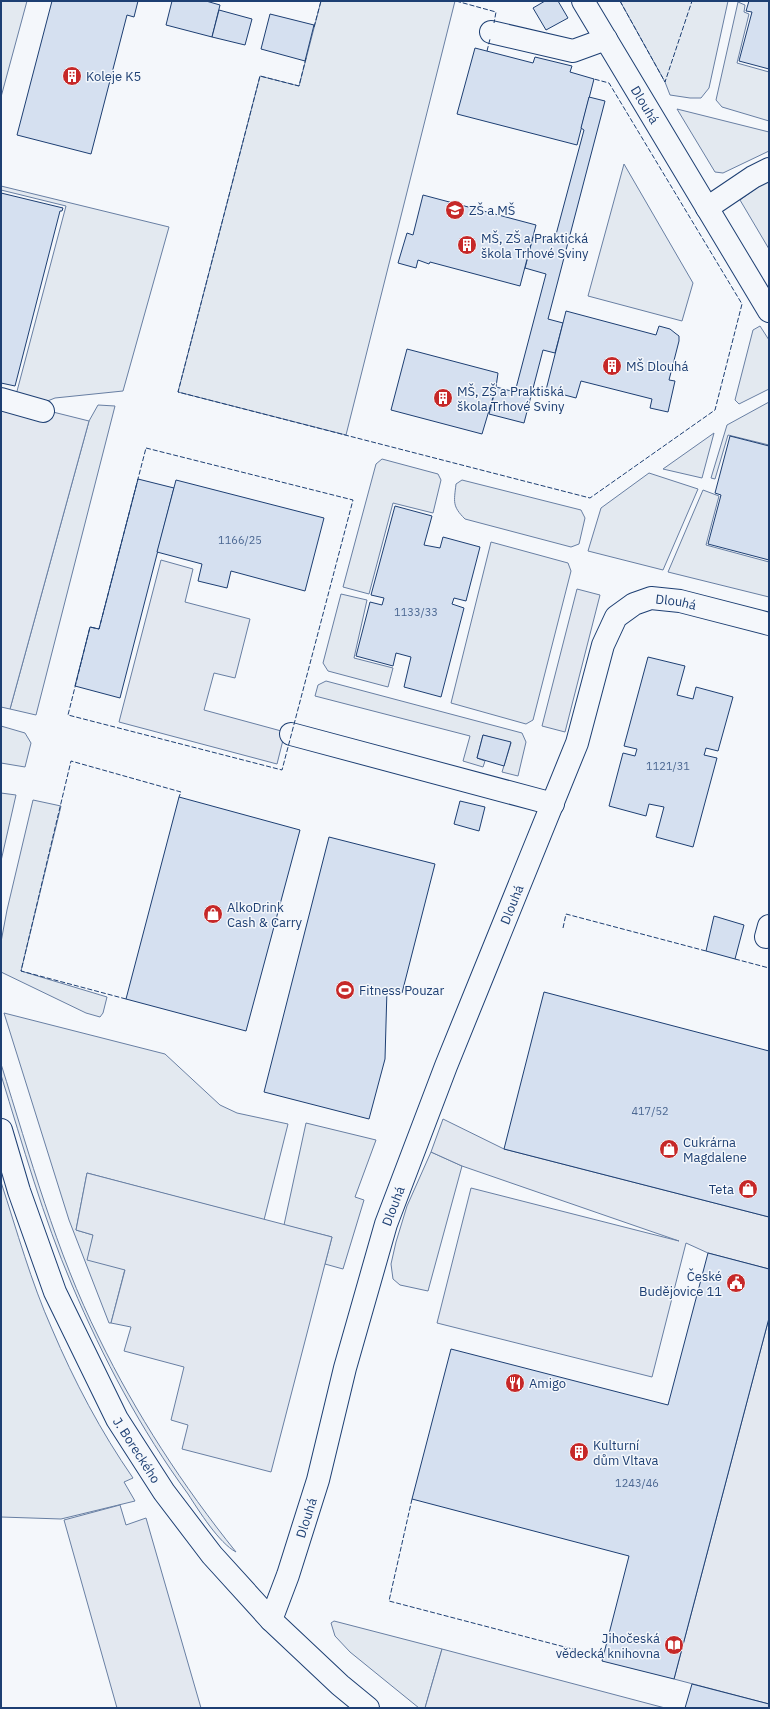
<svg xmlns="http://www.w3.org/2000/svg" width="770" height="1709" viewBox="0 0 770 1709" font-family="'IBM Plex Sans',sans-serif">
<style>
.green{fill:#e3e9f0;stroke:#687fa3}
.parking{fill:#e3e8f0;stroke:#687fa3}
.building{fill:#d5e0f0;stroke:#1d3f73}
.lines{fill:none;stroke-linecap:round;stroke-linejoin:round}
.minor-casing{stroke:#1d3f73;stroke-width:24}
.minor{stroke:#f4f7fb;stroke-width:22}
.fence{stroke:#1d3f73;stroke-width:1;stroke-dasharray:5 2;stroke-linecap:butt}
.labels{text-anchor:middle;stroke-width:3;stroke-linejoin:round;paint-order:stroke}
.number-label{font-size:11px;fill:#4b6792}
.poi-label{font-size:13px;fill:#1d3f73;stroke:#f4f7fb;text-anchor:start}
.street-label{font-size:13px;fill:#1d3f73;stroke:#f4f7fb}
</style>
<rect width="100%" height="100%" fill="#f4f7fb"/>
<g class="green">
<polygon points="1,1 27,1 1,97"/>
<polygon points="321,1 455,1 346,435 178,392 260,76 299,86"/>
<polygon points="620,1 728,1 709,88 701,98 690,98 670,95 665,82"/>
<polygon points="738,2 745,5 744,12 749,14 737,63 769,72 769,121 722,107 716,100"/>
<polygon points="677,109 769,132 769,151 723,173 715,172"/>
<polygon points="624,164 693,283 682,321 588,296"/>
<polygon points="769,179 769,249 740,200"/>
<polygon points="1,186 169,227 123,391 55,398 45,402 16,395 66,206 1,190"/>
<polygon points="760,326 769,340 769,389 739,404 735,400 753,330"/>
<polygon points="769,402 769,445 728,435 715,479 711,478 727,425"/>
<polygon points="98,405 115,406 36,715 10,709 89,421"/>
<polygon points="714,433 702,478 663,469"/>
<polygon points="382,459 438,474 441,480 433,513 393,503 369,594 343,587 376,464"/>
<polygon points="649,473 698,489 663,570 588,551 601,508"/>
<path d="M462,480l119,30 4,8 -6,26 -8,3 -106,-28c-13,-13 -11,-17 -9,-35z"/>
<polygon points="703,490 719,496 706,545 769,562 769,597 668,572"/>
<polygon points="491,542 568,563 571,571 533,720 526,724 451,703"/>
<polygon points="341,594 367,600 354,658 393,668 388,687 328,671 323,663"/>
<polygon points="326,681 522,733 526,742 518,776 502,772 511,743 483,735 477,758 485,761 483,767 463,761 470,736 315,696 318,685"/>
<polygon points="1,726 25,733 31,743 25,767 1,763"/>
<polygon points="1,793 16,795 1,861"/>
<polygon points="33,800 61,806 21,971 107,997 103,1013 100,1017 86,1013 1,972 1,942 7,910"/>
<polygon points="4,1013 165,1054 220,1105 237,1113 288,1124 264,1220 87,1173 76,1230 93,1235 125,1269 111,1323 109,1323 69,1220"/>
<path d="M1,1064c29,92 55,188 98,274 37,76 84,148 137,214 -17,-9 -37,-41 -48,-58 -47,-64 -85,-136 -116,-209 -29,-68 -49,-139 -71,-210z"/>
<polygon points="306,1123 376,1140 355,1197 364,1200 343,1269 325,1264 332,1237 284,1225"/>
<polygon points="431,1152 462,1166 428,1291 400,1285 393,1279 391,1264 396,1242 407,1206"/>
<path d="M1,1182c16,49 30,100 51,147 22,52 49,103 81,149l-9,4 11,19 -74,18 -60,-2z"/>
<polygon points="334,1621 442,1649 425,1708 419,1708 350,1652 335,1636 331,1623"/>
</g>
<g class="parking">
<polygon points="1,399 89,421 10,709 1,707"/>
<polygon points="161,560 193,569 185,602 250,619 235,678 214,673 204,710 285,732 277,764 119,722"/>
<polygon points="577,589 600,595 565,732 542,726"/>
<polygon points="443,1119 504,1149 769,1217 769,1269 708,1253 686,1243 652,1377 437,1323 471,1188 679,1241 462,1166 431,1152"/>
<polygon points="87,1173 332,1237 271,1472 182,1449 188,1425 171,1420 184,1367 124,1351 131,1327 111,1323 125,1270 87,1260 93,1235 76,1230"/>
<polygon points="769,1318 769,1704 674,1679"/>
<polygon points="120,1505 126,1525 146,1518 201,1708 117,1708 64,1520"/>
<polygon points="442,1649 665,1708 425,1708"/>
</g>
<g class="building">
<polygon points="52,1 138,1 134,17 127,15 91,154 17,135"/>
<polygon points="172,1 206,1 220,5 212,37 166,25"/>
<polygon points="545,1 558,1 568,18 546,30 533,8"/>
<polygon points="749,1 769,1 769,69 739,61 752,12 746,11"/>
<polygon points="219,10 252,19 245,45 212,37"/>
<polygon points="270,14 314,25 305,61 261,49"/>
<polygon points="475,48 533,63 535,57 572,66 570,72 594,79 577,145 457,114"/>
<polygon points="589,97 605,101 548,319 563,323 555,353 543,350 524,423 489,414 496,387 515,392 546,274 525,268 533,237 554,242 584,130 581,128"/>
<polygon points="1,193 63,208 62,211 60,211 15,386 1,383"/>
<polygon points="423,195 536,225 520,286 430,262 429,264 418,260 416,268 398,263 407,233 413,235"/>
<polygon points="566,311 656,335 659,326 670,329 675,333 679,336 679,341 669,380 675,381 668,412 650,408 652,399 581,381 576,398 546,390"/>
<polygon points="407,349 498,373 496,387 482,434 391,410"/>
<polygon points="730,436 769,446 769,560 708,544 721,495 715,493"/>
<polygon points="138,479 174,488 120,698 75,686 90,627 99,629"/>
<polygon points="176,480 324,518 305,591 231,571 227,588 198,581 202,564 157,552"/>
<polygon points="395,506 432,516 424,545 440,548 443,537 480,547 466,601 454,598 452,604 464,608 441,697 404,687 411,657 396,653 393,666 356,656 370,602 382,605 384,598 371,595"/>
<polygon points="648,657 685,666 677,695 693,699 696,687 733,697 718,751 706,748 705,752 704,755 717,758 693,847 656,837 664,807 649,804 646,816 609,806 623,753 635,756 637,749 624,746"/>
<polygon points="483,735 511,742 504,766 477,758"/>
<polygon points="179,797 300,830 246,1031 126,999"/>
<polygon points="460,801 485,807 479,831 454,824"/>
<polygon points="329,837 435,864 402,993 387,989 385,1059 369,1119 264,1092"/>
<polygon points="714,916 744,925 735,959 706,951"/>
<polygon points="544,992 769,1051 769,1217 504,1149"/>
<polygon points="708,1253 769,1269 769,1318 674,1679 602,1661 629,1556 412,1499 451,1349 668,1405"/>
<polygon points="692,1684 769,1704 769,1708 685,1708"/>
</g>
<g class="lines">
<defs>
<g id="minor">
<path id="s1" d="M583,1l186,310"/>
<polyline points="491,32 573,51 606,39"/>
<polyline points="707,208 753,177 769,169"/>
<polyline points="1,399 43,411"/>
<polyline points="291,734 553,804"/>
<polyline points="766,937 769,926"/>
<path id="s2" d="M1,1130l18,61 36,101 62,127 47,73 48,63 59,65 69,65 28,23"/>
<path id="s3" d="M271,1620l17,-45 30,-95 27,-112 41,-144 60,-158 131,-323 26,-98 13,-28 18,-13 17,-6 29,3 89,23"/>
</g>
</defs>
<use href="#minor" class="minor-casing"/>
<use href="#minor" class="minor"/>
<g class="fence">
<polyline points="456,1 496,12 494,23"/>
<polyline points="620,1 665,82 692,1"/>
<polyline points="314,27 321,1"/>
<polyline points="487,51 490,39"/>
<polyline points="306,58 299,86 260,76 178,392 590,498 715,410 742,304 609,83 594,79"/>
<polygon points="146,448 353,500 282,770 68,715 90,627 99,629"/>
<polyline points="563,928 566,914 706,951"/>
<polyline points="735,959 769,968"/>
<polyline points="126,999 21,971 71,761 181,792 179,797"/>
<polyline points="412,1499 389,1601 603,1657"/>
</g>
</g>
<defs>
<symbol id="building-disc" viewBox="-11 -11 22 22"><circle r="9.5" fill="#c62828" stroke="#f4f7fb"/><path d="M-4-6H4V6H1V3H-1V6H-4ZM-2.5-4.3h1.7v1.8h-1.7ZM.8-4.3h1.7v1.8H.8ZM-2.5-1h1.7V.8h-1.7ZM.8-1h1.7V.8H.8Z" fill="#fff"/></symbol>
<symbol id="school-disc" viewBox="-11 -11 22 22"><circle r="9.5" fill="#c62828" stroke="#f4f7fb"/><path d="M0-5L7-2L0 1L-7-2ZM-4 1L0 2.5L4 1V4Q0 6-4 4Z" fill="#fff"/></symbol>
<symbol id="shop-disc" viewBox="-11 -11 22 22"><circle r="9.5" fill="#c62828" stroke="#f4f7fb"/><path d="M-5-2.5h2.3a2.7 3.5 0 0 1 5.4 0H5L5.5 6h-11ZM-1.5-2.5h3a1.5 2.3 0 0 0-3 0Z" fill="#fff"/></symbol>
<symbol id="stadium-disc" viewBox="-11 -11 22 22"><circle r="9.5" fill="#c62828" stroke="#f4f7fb"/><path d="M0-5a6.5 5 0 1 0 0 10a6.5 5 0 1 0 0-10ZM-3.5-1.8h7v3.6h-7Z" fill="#fff"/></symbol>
<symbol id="civic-disc" viewBox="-11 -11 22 22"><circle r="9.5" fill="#c62828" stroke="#f4f7fb"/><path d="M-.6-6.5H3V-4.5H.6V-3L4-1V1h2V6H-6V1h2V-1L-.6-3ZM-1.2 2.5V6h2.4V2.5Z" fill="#fff"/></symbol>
<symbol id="restaurant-disc" viewBox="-11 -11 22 22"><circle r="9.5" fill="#c62828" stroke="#f4f7fb"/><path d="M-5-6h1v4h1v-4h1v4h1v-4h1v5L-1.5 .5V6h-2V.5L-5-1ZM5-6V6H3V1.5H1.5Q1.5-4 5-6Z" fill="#fff"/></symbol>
<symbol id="library-disc" viewBox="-11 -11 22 22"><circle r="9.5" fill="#c62828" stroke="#f4f7fb"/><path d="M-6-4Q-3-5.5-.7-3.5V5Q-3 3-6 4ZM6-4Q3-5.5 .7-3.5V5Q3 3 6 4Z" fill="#fff"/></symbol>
</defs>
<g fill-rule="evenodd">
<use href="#building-disc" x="61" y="65" width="22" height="22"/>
<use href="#school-disc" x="444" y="199" width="22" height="22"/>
<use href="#building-disc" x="456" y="234" width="22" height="22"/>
<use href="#building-disc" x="601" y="355" width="22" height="22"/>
<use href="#building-disc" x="432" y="387" width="22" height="22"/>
<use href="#shop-disc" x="202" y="903" width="22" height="22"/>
<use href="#stadium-disc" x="334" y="979" width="22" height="22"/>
<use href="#shop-disc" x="658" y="1138" width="22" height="22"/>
<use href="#shop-disc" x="737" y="1178" width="22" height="22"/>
<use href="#civic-disc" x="725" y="1272" width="22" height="22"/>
<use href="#restaurant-disc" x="504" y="1372" width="22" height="22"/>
<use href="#building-disc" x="568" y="1441" width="22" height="22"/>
<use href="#library-disc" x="663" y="1634" width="22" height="22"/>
</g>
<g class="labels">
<g class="number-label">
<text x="240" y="544">1166/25</text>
<text x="416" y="616">1133/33</text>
<text x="668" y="770">1121/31</text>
<text x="650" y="1115">417/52</text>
<text x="637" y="1487">1243/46</text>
</g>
<g class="poi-label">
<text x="86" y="81">Koleje K5</text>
<text x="469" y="215">ZŠ a MŠ</text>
<text x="481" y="243">MŠ, ZŠ a Praktická<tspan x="481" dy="15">škola Trhové Sviny</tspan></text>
<text x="626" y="371">MŠ Dlouhá</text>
<text x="457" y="396">MŠ, ZŠ a Praktiská<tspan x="457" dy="15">škola Trhové Sviny</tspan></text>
<text x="227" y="912">AlkoDrink<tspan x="227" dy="15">Cash &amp; Carry</tspan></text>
<text x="359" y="995">Fitness Pouzar</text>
<text x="683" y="1147">Cukrárna<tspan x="683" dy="15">Magdalene</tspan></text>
<text x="734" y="1194" text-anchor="end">Teta</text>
<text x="722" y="1281" text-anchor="end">České<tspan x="722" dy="15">Budějovice 11</tspan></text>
<text x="529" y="1388">Amigo</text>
<text x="593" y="1450">Kulturní<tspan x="593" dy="15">dům Vltava</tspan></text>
<text x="660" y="1643" text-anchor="end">Jihočeská<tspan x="660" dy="15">vědecká knihovna</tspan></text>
</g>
<g class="street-label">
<text dy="5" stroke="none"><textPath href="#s1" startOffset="121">Dlouhá</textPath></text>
<text dy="5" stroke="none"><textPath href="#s3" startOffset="1128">Dlouhá</textPath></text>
<text dy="5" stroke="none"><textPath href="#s3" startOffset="756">Dlouhá</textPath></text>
<text dy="5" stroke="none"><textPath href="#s3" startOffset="432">Dlouhá</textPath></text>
<text dy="5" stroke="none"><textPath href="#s2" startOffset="349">J. Boreckého</textPath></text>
<text dy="5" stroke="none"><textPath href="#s3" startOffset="108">Dlouhá</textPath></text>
</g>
</g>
<rect width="770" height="1709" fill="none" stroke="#1d3f73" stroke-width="4"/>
</svg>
